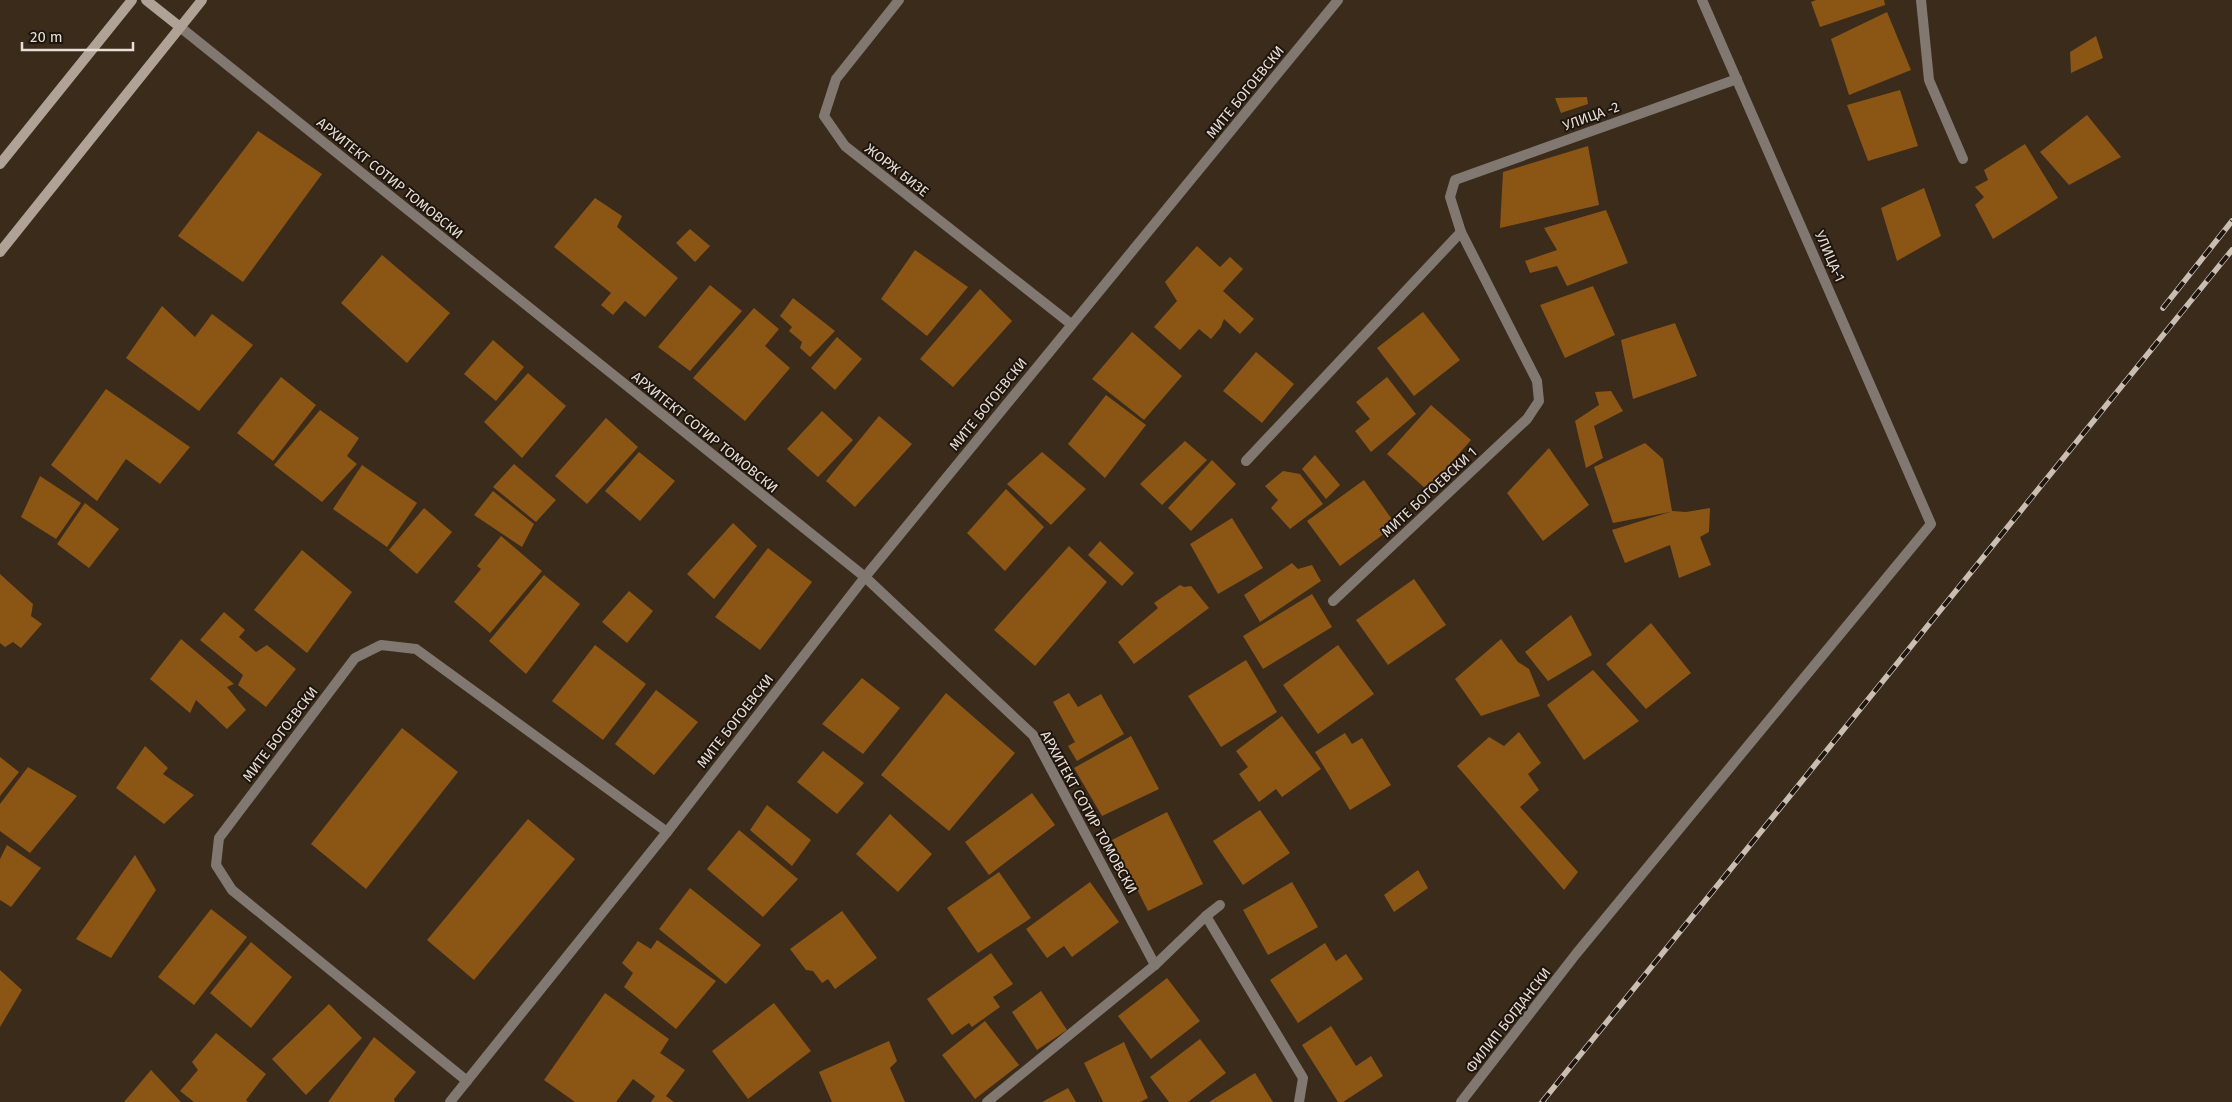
<svg xmlns="http://www.w3.org/2000/svg" width="2232" height="1102" viewBox="0 0 2232 1102" font-family="'Fira Sans',sans-serif">
<style>
.building{fill:#8b5614}
.lines{fill:none;stroke-linecap:round;stroke-linejoin:round}
.street{stroke:#817971;stroke-width:10}
.secondary{stroke:#b0a296;stroke-width:10}
.rail-casing{stroke:#cabeb3;stroke-width:5.5}
.rail{stroke:#1d150e;stroke-width:4;stroke-dasharray:11;stroke-linecap:butt}
.labels{text-anchor:middle;stroke-width:4;stroke-linejoin:round;paint-order:stroke}
.street-label{font-size:14px;fill:#e9ded4;stroke:#1d150e}
</style>
<rect width="100%" height="100%" fill="#3b2b1b"/>
<g class="building">
<polygon points="1816,0 1884,0 1885,5 1820,27 1811,2"/>
<polygon points="1887,12 1911,70 1849,95 1831,39"/>
<polygon points="2096,36 2103,58 2071,73 2070,52"/>
<polygon points="1900,90 1918,146 1868,161 1847,105"/>
<polygon points="1587,97 1588,104 1561,113 1555,98"/>
<polygon points="2087,115 2121,157 2069,185 2040,152"/>
<polygon points="258,131 322,174 243,282 178,236"/>
<polygon points="2025,144 2058,198 1993,239 1975,205 1984,197 1975,187 1988,180 1984,170"/>
<polygon points="1588,146 1599,205 1500,228 1503,172"/>
<polygon points="1924,188 1941,236 1897,261 1881,208"/>
<polygon points="595,198 622,216 617,227 678,278 645,317 625,301 613,315 601,305 611,293 554,247"/>
<polygon points="1606,210 1628,263 1567,286 1557,266 1530,273 1525,261 1557,250 1544,228"/>
<polygon points="690,229 710,246 695,262 676,243"/>
<polygon points="1197,246 1220,267 1230,257 1243,269 1223,291 1254,319 1240,334 1224,319 1221,327 1211,339 1199,329 1180,350 1154,327 1177,301 1165,282"/>
<polygon points="915,250 968,287 927,336 881,299"/>
<polygon points="382,255 450,313 407,363 341,303"/>
<polygon points="710,285 742,311 690,371 658,347"/>
<polygon points="1593,286 1615,335 1565,358 1540,305"/>
<polygon points="980,289 1012,321 953,387 920,359"/>
<polygon points="793,298 835,331 810,357 800,348 802,342 789,331 792,327 780,316"/>
<polygon points="162,306 195,337 212,314 253,345 199,411 126,358"/>
<polygon points="754,308 779,329 765,346 790,368 745,421 693,378"/>
<polygon points="1423,312 1460,360 1414,396 1377,348"/>
<polygon points="1675,323 1697,376 1633,399 1621,340"/>
<polygon points="1132,332 1182,376 1144,420 1092,379"/>
<polygon points="837,337 862,359 835,390 811,368"/>
<polygon points="493,340 524,367 496,401 464,374"/>
<polygon points="1256,352 1294,384 1262,423 1223,391"/>
<polygon points="528,373 566,406 522,458 484,422"/>
<polygon points="281,377 316,405 273,461 237,433"/>
<polygon points="1387,377 1416,414 1371,452 1355,431 1370,419 1356,402"/>
<polygon points="106,389 190,447 160,484 126,459 97,501 51,465"/>
<polygon points="1611,391 1623,411 1594,426 1603,458 1586,468 1575,421 1599,405 1595,392"/>
<polygon points="1106,395 1146,425 1105,478 1068,444"/>
<polygon points="1431,405 1471,440 1427,490 1387,454"/>
<polygon points="320,410 359,438 347,456 357,464 322,502 274,465"/>
<polygon points="822,411 853,440 818,477 787,449"/>
<polygon points="879,416 912,444 855,507 826,481"/>
<polygon points="606,418 638,447 587,504 555,476"/>
<polygon points="1185,441 1207,460 1162,505 1140,484"/>
<polygon points="1645,443 1663,459 1672,511 1686,512 1710,508 1709,532 1700,537 1711,565 1679,578 1670,545 1625,563 1612,530 1670,512 1613,523 1594,467"/>
<polygon points="1549,448 1589,505 1543,541 1507,493"/>
<polygon points="639,452 675,481 640,521 605,491"/>
<polygon points="1042,452 1086,489 1051,525 1007,484"/>
<polygon points="1315,455 1340,485 1326,499 1302,469"/>
<polygon points="1212,460 1236,484 1191,531 1168,508"/>
<polygon points="514,464 556,500 536,522 493,487"/>
<polygon points="362,465 417,503 387,547 333,509"/>
<polygon points="1283,471 1300,474 1323,504 1290,529 1271,508 1278,500 1265,486"/>
<polygon points="40,476 81,503 56,539 21,517"/>
<polygon points="1364,480 1396,525 1340,566 1307,521"/>
<polygon points="1006,489 1044,527 1005,571 967,533"/>
<polygon points="493,491 534,524 522,547 474,515"/>
<polygon points="85,503 119,529 89,568 57,544"/>
<polygon points="424,508 452,532 417,574 389,550"/>
<polygon points="1232,518 1263,568 1218,594 1190,544"/>
<polygon points="733,523 757,546 714,599 687,574"/>
<polygon points="501,536 542,571 490,633 454,602 481,569 477,566"/>
<polygon points="1100,541 1134,573 1122,586 1088,555"/>
<polygon points="1069,546 1107,582 1035,666 994,630"/>
<polygon points="768,548 812,582 760,650 715,617"/>
<polygon points="302,550 352,592 307,653 254,610"/>
<polygon points="1292,563 1298,569 1312,565 1321,581 1260,622 1244,595"/>
<polygon points="0,574 33,604 31,616 42,624 21,648 13,642 5,647 0,643"/>
<polygon points="544,575 580,604 526,674 489,641"/>
<polygon points="1414,579 1446,625 1388,665 1356,620"/>
<polygon points="1180,585 1184,587 1191,586 1209,608 1134,664 1118,642 1158,608 1154,603"/>
<polygon points="629,591 653,611 627,643 602,622"/>
<polygon points="1312,594 1332,627 1263,669 1243,636"/>
<polygon points="224,612 245,630 239,637 256,652 267,645 296,669 266,707 238,685 243,675 200,640"/>
<polygon points="1571,615 1592,655 1548,681 1525,652"/>
<polygon points="1651,623 1691,673 1646,709 1606,664"/>
<polygon points="181,639 234,684 227,687 246,710 227,729 196,700 190,713 150,679"/>
<polygon points="1501,639 1518,662 1529,669 1540,696 1481,716 1455,679"/>
<polygon points="595,645 646,684 603,740 552,701"/>
<polygon points="1338,645 1374,694 1318,734 1283,685"/>
<polygon points="1246,660 1277,712 1221,747 1188,696"/>
<polygon points="1593,670 1639,721 1584,760 1547,705"/>
<polygon points="862,678 900,708 863,754 822,724"/>
<polygon points="656,690 698,722 654,775 615,744"/>
<polygon points="946,693 1015,753 949,831 881,775"/>
<polygon points="1069,693 1078,707 1101,694 1124,734 1077,761 1068,746 1075,742 1053,702"/>
<polygon points="1282,716 1321,769 1282,797 1276,789 1259,802 1239,774 1248,767 1236,751"/>
<polygon points="402,728 458,772 366,889 311,844"/>
<polygon points="1519,732 1541,763 1528,774 1539,790 1520,807 1578,872 1564,890 1457,766 1489,737 1504,746"/>
<polygon points="1345,733 1352,744 1362,738 1391,785 1350,810 1315,752"/>
<polygon points="1131,736 1159,789 1102,816 1074,768"/>
<polygon points="145,746 168,768 163,774 194,795 164,824 116,788"/>
<polygon points="823,751 864,783 837,814 797,782"/>
<polygon points="0,757 19,772 0,796"/>
<polygon points="28,767 77,796 30,853 0,831 0,804"/>
<polygon points="1032,793 1055,825 989,875 965,842"/>
<polygon points="767,805 811,840 792,866 750,830"/>
<polygon points="1260,810 1290,853 1243,885 1213,841"/>
<polygon points="1167,812 1203,884 1148,911 1112,840"/>
<polygon points="890,814 932,854 898,892 856,854"/>
<polygon points="528,819 575,859 474,980 427,940"/>
<polygon points="739,830 798,879 763,917 707,869"/>
<polygon points="7,845 41,868 11,907 0,900 0,859"/>
<polygon points="135,855 156,890 111,958 76,939"/>
<polygon points="1418,870 1428,888 1394,912 1384,895"/>
<polygon points="999,872 1031,918 978,953 947,908"/>
<polygon points="1090,882 1119,922 1072,957 1064,946 1047,958 1026,929"/>
<polygon points="1292,882 1318,927 1268,955 1243,910"/>
<polygon points="690,888 761,945 726,984 659,929"/>
<polygon points="211,909 247,937 194,1005 158,977"/>
<polygon points="842,911 877,958 835,989 828,979 822,983 813,971 806,970 790,949"/>
<polygon points="657,940 716,981 676,1029 624,987 633,973 622,963 638,941 651,949"/>
<polygon points="251,942 292,977 251,1028 210,993"/>
<polygon points="1325,943 1336,961 1346,954 1363,979 1298,1023 1270,980"/>
<polygon points="991,953 1013,984 993,997 1000,1007 972,1027 969,1023 952,1035 927,999"/>
<polygon points="0,970 22,990 0,1027"/>
<polygon points="1167,978 1200,1021 1151,1059 1118,1016"/>
<polygon points="1041,991 1067,1030 1037,1050 1012,1012"/>
<polygon points="605,993 669,1039 660,1053 685,1070 666,1096 674,1102 651,1102 655,1096 633,1079 616,1102 575,1102 544,1080"/>
<polygon points="774,1003 811,1051 748,1099 712,1051"/>
<polygon points="329,1004 362,1038 306,1095 272,1059"/>
<polygon points="985,1021 1019,1065 975,1099 942,1055"/>
<polygon points="1331,1026 1356,1066 1371,1056 1383,1076 1343,1102 1338,1102 1302,1045"/>
<polygon points="216,1033 266,1074 246,1100 248,1102 194,1102 180,1091 198,1070 192,1062"/>
<polygon points="374,1037 416,1072 394,1099 395,1102 328,1102"/>
<polygon points="1200,1039 1226,1073 1188,1102 1169,1102 1150,1077"/>
<polygon points="889,1041 897,1061 890,1068 905,1102 832,1102 819,1072"/>
<polygon points="1124,1042 1148,1098 1140,1102 1103,1102 1084,1063"/>
<polygon points="151,1070 181,1102 124,1102"/>
<polygon points="1255,1073 1273,1102 1209,1102"/>
<polygon points="1068,1088 1076,1102 1042,1102"/>
</g>
<g class="lines">
<g class="street">
<polyline points="899,0 836,79 824,116 845,146 1071,324"/>
<polyline points="1921,0 1929,80 1963,159"/>
<polyline points="180,27 865,577 1033,735 1155,965"/>
<polyline points="1246,461 1461,232"/>
<polyline points="1333,601 1527,419 1539,401 1537,381 1461,232 1450,197 1455,180 1737,79"/>
<polyline points="1206,916 1303,1078 1299,1102"/>
<polyline points="467,1081 232,890 216,865 219,838 355,658 381,645 416,649 667,832"/>
<polyline points="450,1102 667,832 865,577 1338,0"/>
<polyline points="987,1102 1155,965 1206,916 1220,905"/>
<polyline points="1461,1102 1576,954 1931,524 1702,0"/>
</g>
<g class="secondary">
<polyline points="146,0 180,27"/>
<polyline points="0,164 132,0"/>
<polyline points="0,252 202,0"/>
</g>
<defs>
<g id="rail">
<polyline points="2163,308 2232,221"/>
<polyline points="1542,1102 2232,250"/>
</g>
</defs>
<use href="#rail" class="rail-casing"/>
<use href="#rail" class="rail"/>
</g>
<g class="labels">
<g class="street-label">
<text transform="translate(1245 92) rotate(-51)" y="5">МИТЕ БОГОЕВСКИ</text>
<text transform="translate(1591 116) rotate(-20)" y="5">УЛИЦА -2</text>
<text transform="translate(897 170) rotate(38)" y="5">ЖОРЖ БИЗЕ</text>
<text transform="translate(390 178) rotate(39)" y="5">АРХИТЕКТ СОТИР ТОМОВСКИ</text>
<text transform="translate(1830 256) rotate(66)" y="5">УЛИЦА-1</text>
<text transform="translate(988 404) rotate(-51)" y="5">МИТЕ БОГОЕВСКИ</text>
<text transform="translate(705 432) rotate(39)" y="5">АРХИТЕКТ СОТИР ТОМОВСКИ</text>
<text transform="translate(1429 492) rotate(-43)" y="5">МИТЕ БОГОЕВСКИ 1</text>
<text transform="translate(735 721) rotate(-52)" y="5">МИТЕ БОГОЕВСКИ</text>
<text transform="translate(280 734) rotate(-53)" y="5">МИТЕ БОГОЕВСКИ</text>
<text transform="translate(1089 812) rotate(61)" y="5">АРХИТЕКТ СОТИР ТОМОВСКИ</text>
<text transform="translate(1508 1020) rotate(-52)" y="5">ФИЛИП БОГДАНСКИ</text>
</g>
</g>
<path d="M22 42v8h111v-8" fill="none" stroke="#e9ded4" stroke-width="2.5"/>
<text x="30" y="42" font-size="15" fill="#e9ded4" stroke="#1d150e" stroke-width="4" paint-order="stroke">20 m</text>
</svg>
